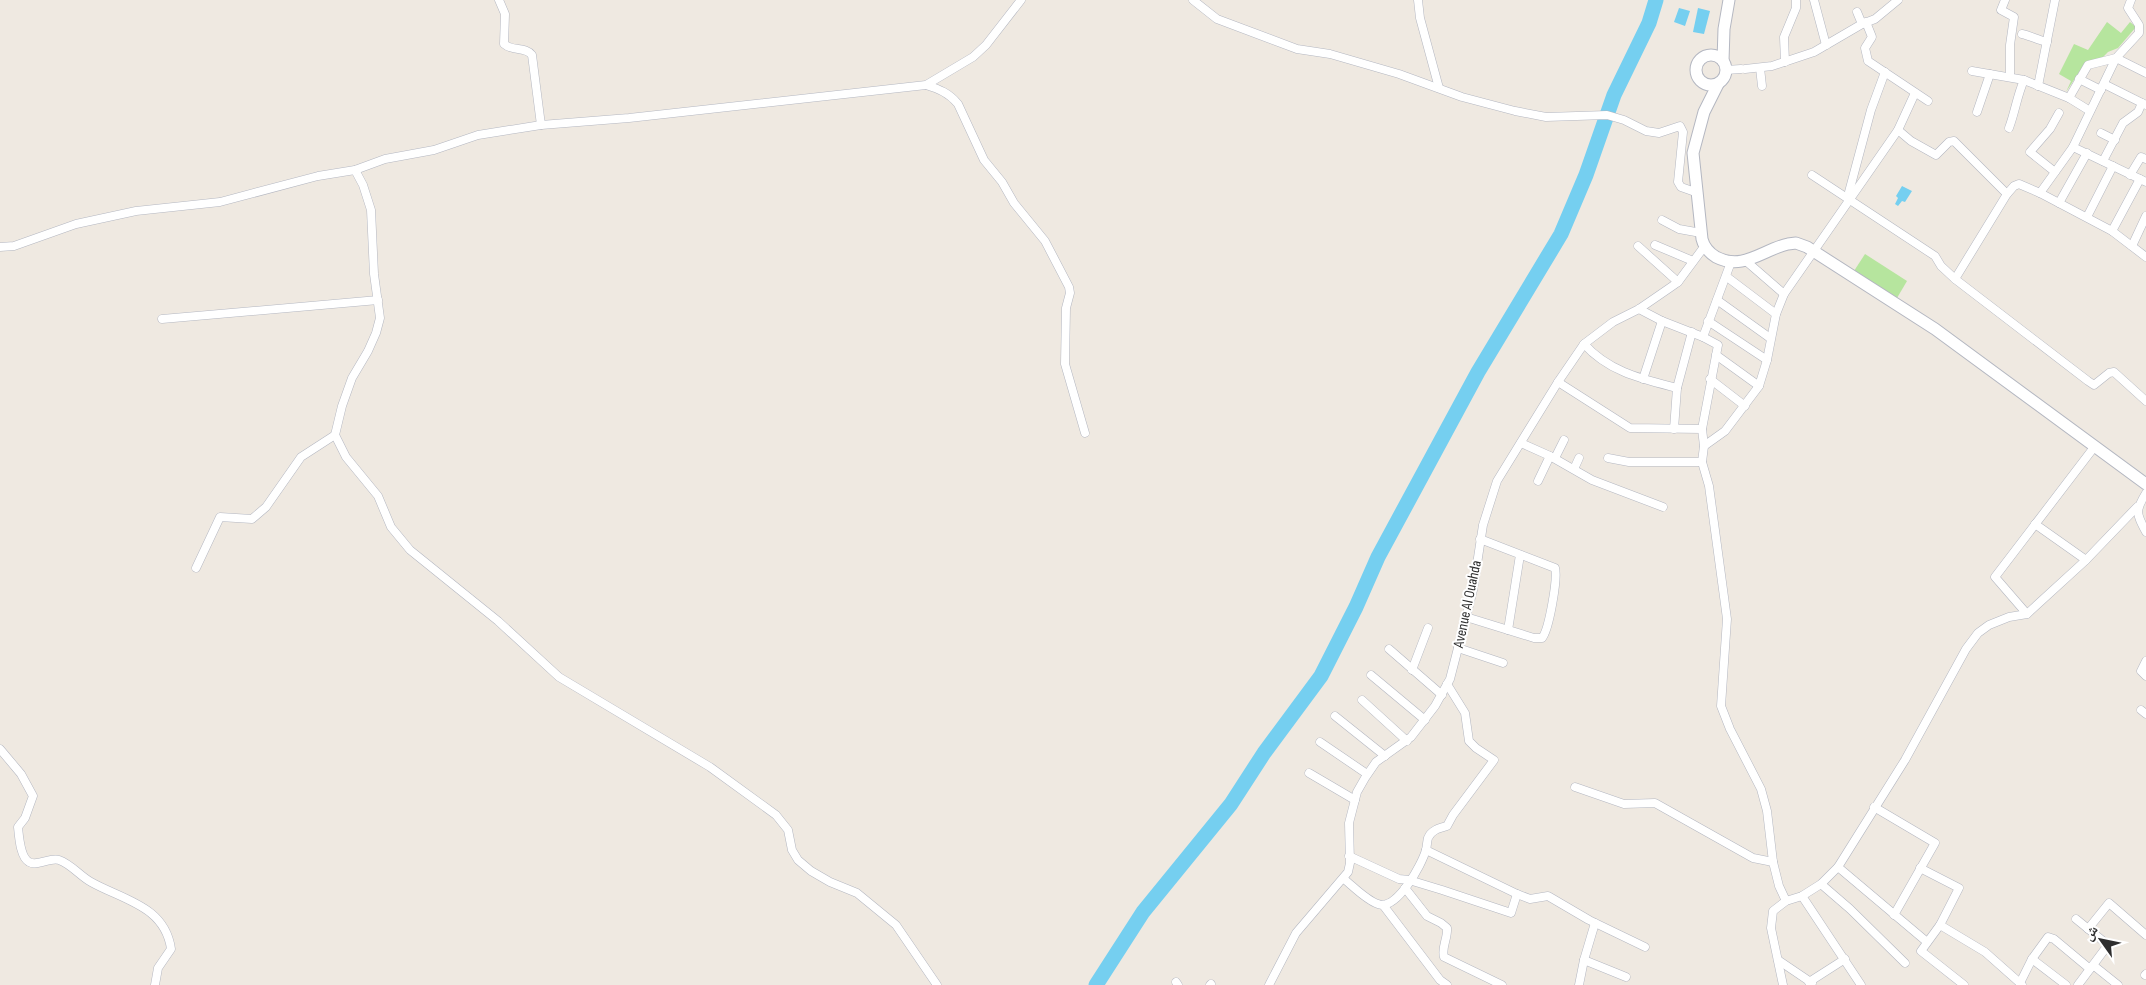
<svg xmlns="http://www.w3.org/2000/svg" width="2146" height="985" viewBox="0 0 2146 985" font-family="'Sofia Sans Condensed','Noto Naskh Arabic',sans-serif">
<style>
.green{fill:#b6e59e}
.water{fill:#75cff0}
.lines{fill:none;stroke-linecap:round;stroke-linejoin:round}
.river{stroke:#75cff0;stroke-width:15}
.street-casing{stroke:#b4b7c1;stroke-width:9}
.secondary-casing{stroke:#b4b7c1;stroke-width:13}
.street{stroke:#fff;stroke-width:8}
.secondary{stroke:#fff;stroke-width:11}
.labels{text-anchor:middle;stroke-width:4;stroke-linejoin:round;paint-order:stroke}
.street-label{font-size:15px;fill:#2e2e2e;stroke:#fff}
</style>
<rect width="100%" height="100%" fill="#efe9e1"/>
<g class="green">
<polygon points="2107,22 2121,33 2130,22 2136,27 2118,48 2108,52 2101,59 2085,63 2066,92 2071,81 2059,74 2074,44 2088,50"/>
<polygon points="1865,254 1907,281 1897,298 1854,271"/>
</g>
<g class="water">
<polygon points="1679,8 1690,11 1685,26 1674,22"/>
<polygon points="1698,8 1710,11 1704,34 1693,32"/>
<polygon points="1902,186 1912,191 1905,202 1902,201 1898,206 1895,204 1898,198 1896,196"/>
</g>
<g class="lines">
<polyline class="river" points="1096,985 1143,912 1231,804 1264,753 1321,676 1356,607 1378,557 1478,372 1561,234 1586,175 1614,95 1649,23 1656,0"/>
<defs>
<g id="street">
<path d="M499,0l6,14 -1,30c9,8 21,2 28,11l9,70"/>
<polyline points="1193,0 1217,19 1297,49 1330,54 1399,74 1462,97 1515,111 1546,117 1607,115 1624,120 1646,131 1659,133 1680,126 1683,132 1678,182 1681,187 1698,193"/>
<polyline points="1418,0 1420,18 1439,88"/>
<polyline points="1814,0 1826,45"/>
<polyline points="2005,0 2001,10 2014,17 2010,45 2010,76"/>
<polyline points="1857,12 1862,24"/>
<polyline points="1866,22 1872,37 1865,48 1868,61 1928,101"/>
<path d="M2022,34c9,2 16,6 25,8"/>
<polyline points="1785,62 1784,37 1796,8 1796,0"/>
<polyline points="1760,68 1762,86"/>
<polyline points="1745,69 1772,66 1814,52 1862,24 1875,19 1898,0"/>
<polyline points="1726,70 1741,69"/>
<polyline points="1972,71 2024,80 2069,98 2090,111"/>
<polyline points="2079,79 2101,90"/>
<polyline points="2104,84 2146,105"/>
<path d="M926,85c13,4 23,8 32,19l26,56 18,22 12,21 31,38 24,46 1,6 -4,15 -1,56 20,69"/>
<polyline points="2038,86 2055,0"/>
<polyline points="2069,98 2088,65 2116,58 2139,33 2139,25 2128,8 2131,0"/>
<polyline points="1977,112 1990,74"/>
<path d="M2009,128c6,-16 8,-32 15,-48"/>
<polyline points="1898,130 1911,141 1936,155 1949,142 1954,141 2007,194"/>
<polyline points="2101,133 2115,140"/>
<polyline points="2073,147 2146,182"/>
<polyline points="2103,161 2123,123 2138,112 2142,103"/>
<polyline points="355,170 363,185 371,210 374,274 380,318 376,333 368,351 352,378 342,406 335,435 346,457 378,496 391,527 410,550 498,621 559,677 710,767 776,815 788,830 792,850 798,860 811,871 830,882 857,893 896,925 937,985"/>
<polyline points="2055,172 2030,152 2050,129 2059,113"/>
<polyline points="1812,175 1935,256 1941,266 1955,279 2088,381 2094,385 2109,373 2114,372 2146,401"/>
<polyline points="2130,175 2141,157 2146,159"/>
<polyline points="2040,193 2073,147 2116,58 2146,73"/>
<polyline points="1851,200 1849,192 1871,110 1885,72"/>
<polyline points="2059,203 2087,153"/>
<polyline points="2087,217 2113,166"/>
<polyline points="1662,220 1679,229 1701,233"/>
<polyline points="2112,231 2140,179"/>
<polyline points="1655,245 1693,261"/>
<polyline points="1638,246 1678,282"/>
<polyline points="2132,246 2146,216"/>
<polyline points="0,247 14,246 76,224 136,211 220,202 318,176 355,170 385,159 434,150 478,135 541,125 629,118 926,85 973,57 986,45 1021,0"/>
<polyline points="1746,261 1784,294"/>
<polyline points="1727,277 1776,314"/>
<polyline points="1955,279 2007,194 2014,186 2019,184 2040,193 2112,231 2146,257"/>
<polyline points="1717,300 1770,338"/>
<polyline points="1639,309 1662,321 1643,379"/>
<polyline points="162,319 378,300"/>
<polyline points="1662,321 1703,337 1731,262"/>
<polyline points="1708,321 1767,360"/>
<polyline points="1703,337 1718,345 1702,429 1704,446 1702,462 1709,486 1727,619 1721,706 1730,729 1761,789 1767,811 1773,862 1779,886 1786,901"/>
<path d="M1584,344c25,28 58,35 93,44"/>
<polyline points="1716,355 1759,386"/>
<polyline points="1710,379 1745,406"/>
<polyline points="1558,382 1630,428 1702,429"/>
<polyline points="1674,429 1677,388 1692,332"/>
<polyline points="1521,443 1550,456 1592,480 1663,507"/>
<polyline points="1704,446 1725,431 1759,386 1767,360 1776,314 1784,294 1898,130 1915,93"/>
<polyline points="1555,458 1564,440"/>
<polyline points="1608,458 1629,462 1702,462"/>
<polyline points="1574,469 1579,458"/>
<polyline points="1538,481 1550,456"/>
<path d="M2146,493c-11,18 -10,20 0,39"/>
<polyline points="2035,524 2086,560"/>
<polyline points="196,568 220,517 252,519 266,507 301,457 335,435"/>
<polyline points="2027,614 1995,577 2095,446"/>
<path d="M1466,617l68,21h8c7,-8 16,-60 13,-70l-75,-29"/>
<polyline points="1508,630 1520,555"/>
<polyline points="1458,648 1503,663"/>
<polyline points="1389,649 1442,695"/>
<polyline points="2146,661 2141,671 2146,676"/>
<polyline points="1412,670 1428,628"/>
<polyline points="1371,675 1425,720"/>
<polyline points="1362,700 1407,741"/>
<polyline points="2141,710 2146,714"/>
<polyline points="1335,716 1385,756"/>
<polyline points="1320,742 1367,774"/>
<path d="M0,749l21,25 12,22 -8,22 -7,9c1,9 2,30 11,35 8,5 21,-5 30,-2 12,4 21,16 32,22 32,18 74,24 80,67l-13,19 -3,17"/>
<polyline points="1309,773 1355,800"/>
<polyline points="1575,787 1624,804 1655,803 1753,858 1773,862"/>
<polyline points="1874,807 1935,843 1894,915"/>
<polyline points="1426,850 1517,894 1530,899 1548,896 1589,920 1645,947"/>
<polyline points="1349,856 1399,879 1409,880 1442,890 1511,913 1517,894"/>
<polyline points="1838,867 1927,942"/>
<polyline points="1920,868 1959,888 1940,925"/>
<path d="M1344,879c10,8 22,21 34,25 19,7 44,-40 48,-54 1,-4 1,-9 2,-12 3,-8 12,-10 19,-12l6,-11 41,-55 -18,-12 -7,-7 -4,-28 -18,-29"/>
<polyline points="1821,884 1850,909 1905,963"/>
<path d="M1405,888l22,28 14,7 6,5c1,10 -6,20 -3,29l58,28"/>
<polyline points="1802,896 1861,985"/>
<polyline points="1383,905 1440,980 1447,985"/>
<polyline points="2076,919 2108,945 2078,985"/>
<polyline points="2088,929 2109,903 2146,935"/>
<polyline points="2032,959 2048,937 2054,939 2090,969"/>
<polyline points="1584,960 1626,977"/>
<polyline points="1778,960 1812,983"/>
<polyline points="2093,965 2118,985"/>
<polyline points="2145,975 2146,974"/>
<polyline points="1176,982 1178,985"/>
<polyline points="1809,982 1845,959"/>
<polyline points="1210,985 1211,984"/>
<polyline points="1269,985 1296,933 1348,872 1350,863 1349,823 1357,792 1365,778 1376,762 1411,737 1435,706 1450,679 1473,590 1483,525 1497,481 1558,382 1584,344 1613,322 1639,309 1671,287 1678,282 1704,247"/>
<polyline points="1579,985 1584,960 1595,923"/>
<polyline points="1783,985 1771,928 1773,911 1786,901 1802,896 1821,884 1838,867 1905,760 1966,649 1978,633 1989,625 2009,617 2027,614 2086,560 2137,507"/>
<polyline points="1964,985 1921,951 1940,925 1985,952 2020,983"/>
<polyline points="2022,985 2020,983 2032,959 2066,985"/>
</g>
<g id="secondary">
<circle cx="1711" cy="70" r="15"/>
<polyline points="1723,61 1724,29 1729,0"/>
<path d="M1718,84l-14,28 -11,41 9,86c2,8 6,13 14,18 27,14 46,-7 72,-13l8,-1 11,4 128,82 211,155"/>
</g>
</defs>
<use href="#street" class="street-casing"/>
<use href="#secondary" class="secondary-casing"/>
<use href="#street" class="street"/>
<use href="#secondary" class="secondary"/>
</g>
<g class="labels">
<g class="street-label">
<text transform="translate(1467 604) rotate(-78)" y="5">Avenue Al Ouahda</text>
</g>
</g>
<g transform="translate(2101 940) rotate(303)" stroke="#ffffff" stroke-width="4" paint-order="stroke">
<path d="M0-4L9 19L0 12L-9 19Z" fill="#2e2e2e"/>
<text y="-8" font-size="14" font-weight="bold" text-anchor="middle" fill="#2e2e2e">ش</text>
</g>
</svg>
